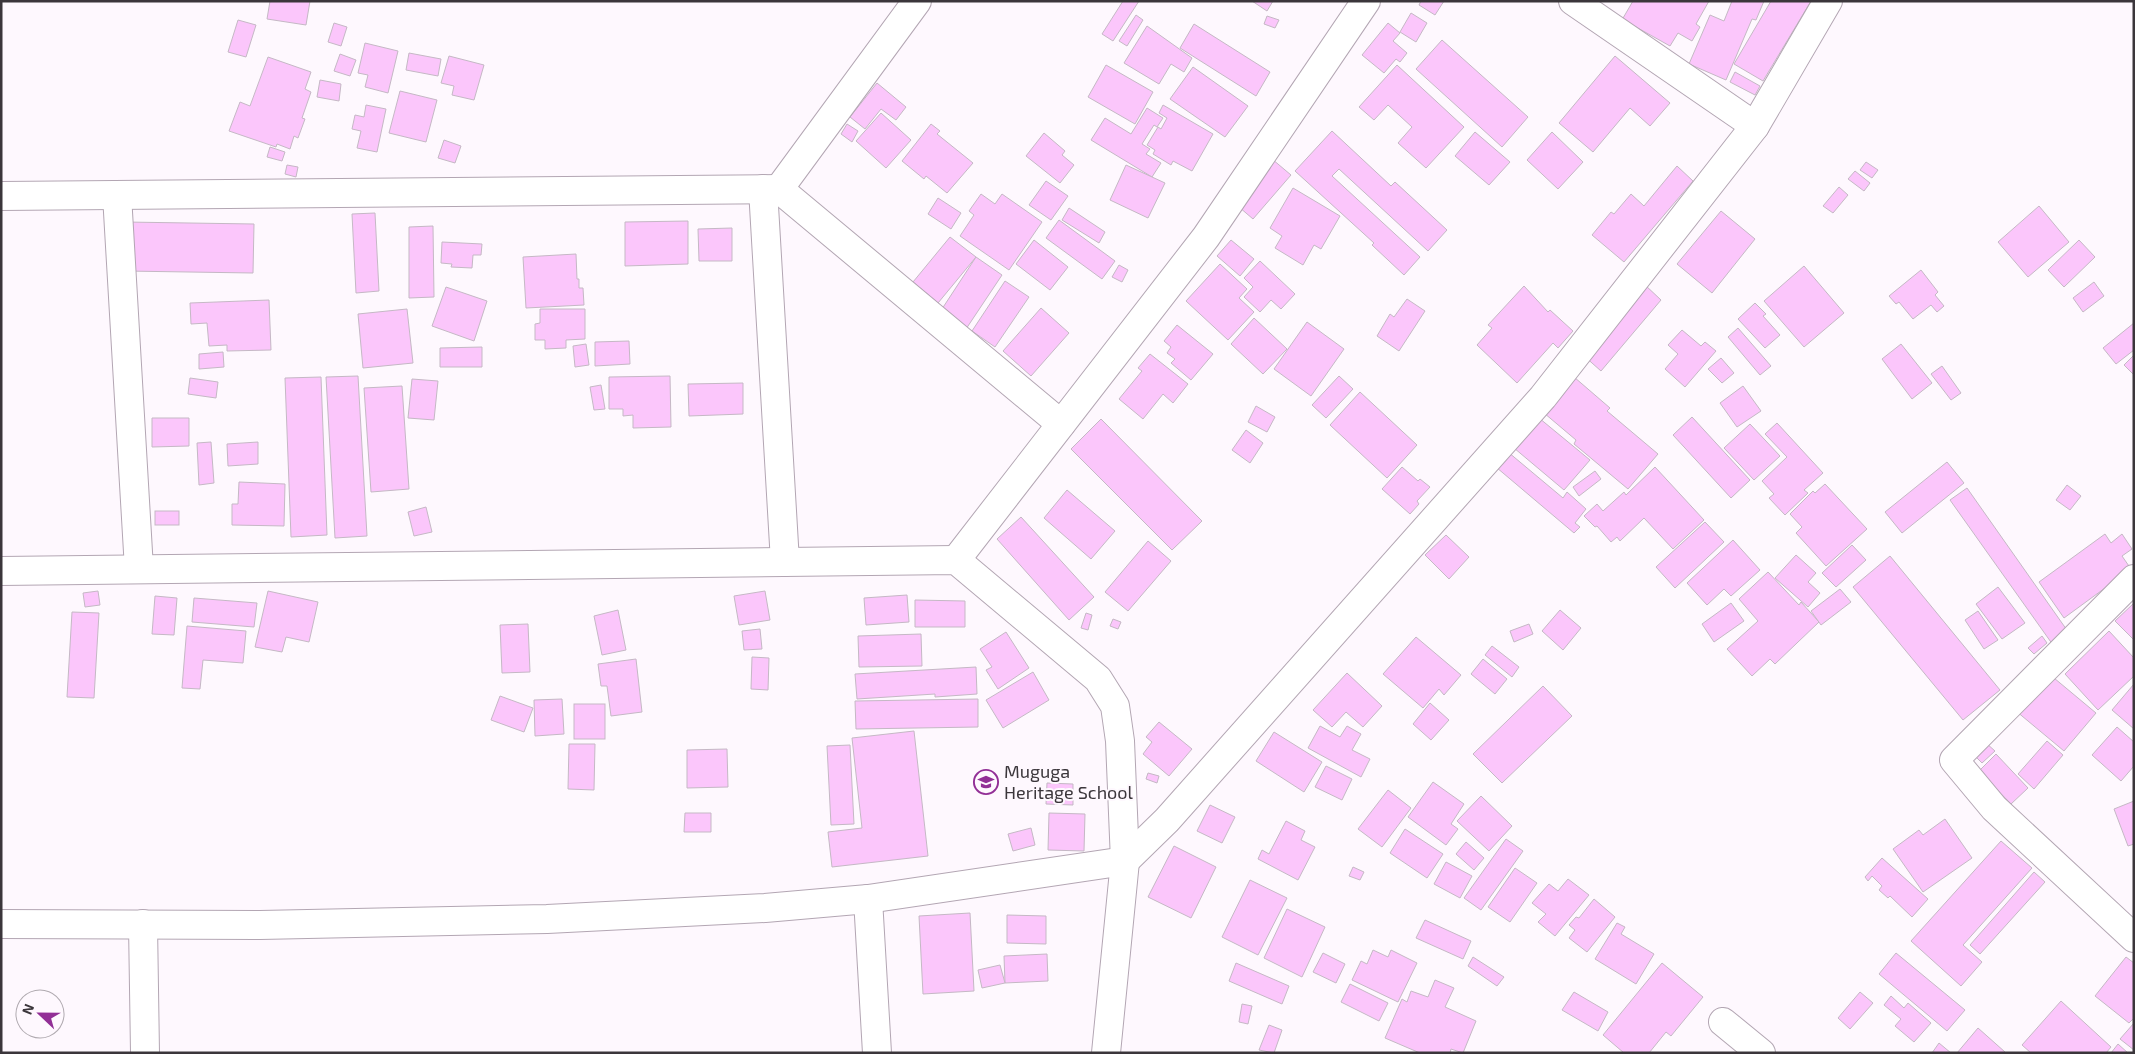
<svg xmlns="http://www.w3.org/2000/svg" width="2135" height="1054" viewBox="0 0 2135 1054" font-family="'Exo 2',sans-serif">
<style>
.building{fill:#fbc6fb;stroke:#c5b8c5}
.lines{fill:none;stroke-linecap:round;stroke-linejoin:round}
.street-casing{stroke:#b3a6b3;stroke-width:30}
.street{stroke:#fff;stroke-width:28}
.labels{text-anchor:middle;stroke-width:4;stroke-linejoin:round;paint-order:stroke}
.poi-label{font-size:18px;fill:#3b363b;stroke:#fef8fe;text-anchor:start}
</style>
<rect width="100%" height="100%" fill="#fef8fe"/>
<g class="building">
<polygon points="270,1 310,1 306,25 267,19"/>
<polygon points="1123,1 1139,1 1113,41 1102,34"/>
<polygon points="1252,1 1273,1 1267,11"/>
<polygon points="1421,1 1444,1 1435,15 1419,5"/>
<polygon points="1633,1 1709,1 1696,24 1700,27 1692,41 1678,33 1670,46 1636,27 1633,32 1619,25"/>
<polygon points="1732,1 1764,1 1756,20 1752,19 1726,80 1689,64 1710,15 1724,21"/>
<polygon points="1771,1 1811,1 1763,81 1734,64"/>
<polygon points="1411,13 1427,23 1416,42 1400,32"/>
<polygon points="1136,15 1143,20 1127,46 1119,41"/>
<polygon points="1267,16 1279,20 1275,28 1264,24"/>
<polygon points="238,20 256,25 246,57 228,52"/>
<polygon points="334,23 347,27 341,46 328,42"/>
<polygon points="1388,23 1400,33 1393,41 1407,53 1400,62 1396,59 1384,73 1362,55"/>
<polygon points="1194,24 1270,72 1256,96 1180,48"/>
<polygon points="1147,26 1192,58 1184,72 1171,64 1159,84 1124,63"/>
<polygon points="1442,40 1528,117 1502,147 1416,69"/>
<polygon points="365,43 398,51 388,93 365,87 368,75 358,73"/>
<polygon points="409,53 441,59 438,76 406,70"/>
<polygon points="340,54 356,60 350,76 334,71"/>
<polygon points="449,56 484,65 474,100 452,95 454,86 441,83"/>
<polygon points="1615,56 1670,103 1650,126 1630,108 1593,152 1559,123"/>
<polygon points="268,57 311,72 305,89 311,92 302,118 305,119 298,138 294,136 290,149 277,144 276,147 229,131 240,102 250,106"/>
<polygon points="1106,65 1153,92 1135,124 1088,97"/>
<polygon points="1397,65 1464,127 1426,168 1398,143 1412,127 1388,105 1374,120 1359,107"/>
<polygon points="1193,67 1248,106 1225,137 1170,99"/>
<polygon points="1735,72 1760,86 1755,95 1730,82"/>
<polygon points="320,80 341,84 339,101 317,97"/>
<polygon points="877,83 906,107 896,120 881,109 865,129 850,117"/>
<polygon points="400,91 437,100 426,142 389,133"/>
<polygon points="366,105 386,109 377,152 357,148 361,131 352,129 355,115 364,117"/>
<polygon points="1163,105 1213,134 1192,171 1173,161 1171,165 1153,154 1155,150 1147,145 1158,127 1161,129 1167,118 1159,113"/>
<polygon points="1147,108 1163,118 1157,127 1154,125 1142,144 1150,149 1146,154 1161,163 1152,177 1091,140 1105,118 1131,134"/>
<polygon points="881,113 911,140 886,168 856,141"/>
<polygon points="847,124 858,131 852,142 841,134"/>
<polygon points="931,124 940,131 937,134 973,163 947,193 926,176 924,179 902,161"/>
<polygon points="1332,131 1391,186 1395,182 1447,230 1428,251 1339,169 1332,176 1420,257 1404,275 1372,245 1374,243 1295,171"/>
<polygon points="1475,132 1510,162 1489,185 1455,156"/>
<polygon points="1552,132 1583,162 1558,189 1527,160"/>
<polygon points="1044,133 1065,151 1062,155 1074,165 1060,183 1026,156"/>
<polygon points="444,140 461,146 455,163 438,158"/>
<polygon points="270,147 285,152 282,161 267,157"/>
<polygon points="1272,159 1291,175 1253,219 1239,207 1261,180 1257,176"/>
<polygon points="1866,162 1878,170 1872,178 1860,170"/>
<polygon points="287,165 298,167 296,177 285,174"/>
<polygon points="1126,165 1165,183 1148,218 1110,200"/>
<polygon points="1677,166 1693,181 1624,262 1592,235 1611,212 1614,214 1631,194 1644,206"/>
<polygon points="1855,171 1870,183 1864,191 1848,179"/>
<polygon points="1046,181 1068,196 1051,220 1029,205"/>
<polygon points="1839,187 1848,195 1833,213 1823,206"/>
<polygon points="1293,188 1340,216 1321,249 1314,245 1303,265 1275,248 1282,236 1270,228"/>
<polygon points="981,194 995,204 1002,194 1042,222 1009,270 960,236 974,215 969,211"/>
<polygon points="938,198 961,213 951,229 928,214"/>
<polygon points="2039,206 2069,242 2028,277 1998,242"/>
<polygon points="1069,208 1105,232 1099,243 1062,220"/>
<polygon points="1721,211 1755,239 1712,293 1677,264"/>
<polygon points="375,213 379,291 356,293 352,214"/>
<polygon points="1059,220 1115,261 1102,279 1046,238"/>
<polygon points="688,221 688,264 625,266 625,222"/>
<polygon points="125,222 254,224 253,273 125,271"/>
<polygon points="433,226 434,297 409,298 409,227"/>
<polygon points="732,228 732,261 699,261 698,229"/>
<polygon points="950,237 976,257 938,303 913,282"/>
<polygon points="1034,240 1068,267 1050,290 1016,264"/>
<polygon points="1231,240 1254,259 1240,276 1217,256"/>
<polygon points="2079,240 2095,257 2064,287 2048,270"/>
<polygon points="442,242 482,244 481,255 473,255 472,268 451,267 452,264 441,263"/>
<polygon points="576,254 577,279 579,279 579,288 583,288 584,305 526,308 523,257"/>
<polygon points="976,257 1002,275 966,329 940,312"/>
<polygon points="1260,261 1295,294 1281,309 1271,300 1260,312 1244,297 1253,287 1244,278"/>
<polygon points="1220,264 1247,289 1239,298 1254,312 1228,340 1186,301"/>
<polygon points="1119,265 1128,270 1122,282 1112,277"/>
<polygon points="1804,266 1844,313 1804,347 1764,301"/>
<polygon points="1921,270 1938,292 1935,295 1944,306 1937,312 1931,305 1913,319 1899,302 1896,304 1889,296"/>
<polygon points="1005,281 1029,297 995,347 972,331"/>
<polygon points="2094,282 2104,296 2083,312 2073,298"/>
<polygon points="1644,284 1661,300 1601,371 1583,355"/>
<polygon points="1524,286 1548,312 1550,310 1573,331 1558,348 1553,343 1517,383 1477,345 1492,328 1488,325"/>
<polygon points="446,287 487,301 474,341 432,326"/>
<polygon points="1407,299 1425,311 1399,351 1377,336 1390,314 1394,317"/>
<polygon points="269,300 271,350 227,351 227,345 209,346 207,323 191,324 190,303"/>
<polygon points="1755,303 1766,314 1763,316 1780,335 1765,348 1738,319"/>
<polygon points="1041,308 1069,333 1031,376 1003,351"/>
<polygon points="407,309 413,363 363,368 358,314"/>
<polygon points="540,309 585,309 585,339 566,340 566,348 545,349 545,340 535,340 535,324 540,323"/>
<polygon points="1254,318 1287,349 1263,374 1231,344"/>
<polygon points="1307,322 1344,349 1311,396 1274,369"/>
<polygon points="2134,323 2134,350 2116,364 2103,348"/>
<polygon points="1177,325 1213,354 1191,380 1171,363 1175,359 1167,353 1171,347 1164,341"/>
<polygon points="1738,328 1771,366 1760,375 1728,337"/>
<polygon points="1682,330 1701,346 1705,342 1716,351 1685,387 1665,369 1678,354 1668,345"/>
<polygon points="629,341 630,364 595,366 595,342"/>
<polygon points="586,344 589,365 575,367 573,346"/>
<polygon points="1901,344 1932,383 1912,399 1882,359"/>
<polygon points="482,347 482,367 440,367 440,348"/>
<polygon points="223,352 224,367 199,369 199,354"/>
<polygon points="1150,354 1188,384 1173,403 1163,394 1143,419 1119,399 1142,371 1138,368"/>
<polygon points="2134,355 2134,375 2124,365"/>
<polygon points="1721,358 1734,373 1722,383 1708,369"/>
<polygon points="1942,366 1961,393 1951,400 1931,374"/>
<polygon points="358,376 367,536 335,538 326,377"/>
<polygon points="670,376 671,427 633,428 633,415 623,416 623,409 609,409 609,377"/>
<polygon points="1339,376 1353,389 1326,418 1312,405"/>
<polygon points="321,377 327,535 291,537 285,378"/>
<polygon points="1574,377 1610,408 1607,411 1658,454 1628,489 1574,444 1576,440 1544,413"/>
<polygon points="190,378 218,382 216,398 188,394"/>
<polygon points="412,379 438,381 434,420 408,418"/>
<polygon points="743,383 743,414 689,416 688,384"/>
<polygon points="601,385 605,409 594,410 590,387"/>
<polygon points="402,386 409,489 371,492 364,388"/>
<polygon points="1743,386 1761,411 1737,427 1720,403"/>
<polygon points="1360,392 1417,445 1387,478 1330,425"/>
<polygon points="1256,406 1275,417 1267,432 1248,422"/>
<polygon points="1692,417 1750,480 1731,498 1673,435"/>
<polygon points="152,418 189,418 189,446 152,447"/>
<polygon points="1539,418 1590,460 1564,490 1514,448"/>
<polygon points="1101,419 1202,521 1172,550 1071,449"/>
<polygon points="1777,423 1823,473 1804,490 1808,493 1785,515 1769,498 1774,494 1762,481 1787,457 1765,434"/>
<polygon points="1750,424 1780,456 1754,480 1724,448"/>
<polygon points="1246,430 1263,443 1250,463 1232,450"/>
<polygon points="211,442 214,483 199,485 197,443"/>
<polygon points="258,442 258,464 228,466 227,444"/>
<polygon points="1502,447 1563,498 1567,492 1586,509 1575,523 1580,527 1574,533 1490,462"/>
<polygon points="1947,462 1964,483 1902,533 1885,512"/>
<polygon points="1402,467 1418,481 1420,479 1430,487 1417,501 1419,504 1410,514 1382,489"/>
<polygon points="1655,467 1704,520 1673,549 1644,518 1620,541 1617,537 1611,542 1597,526 1595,527 1584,516 1597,504 1603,511 1624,492 1626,495"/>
<polygon points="1595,471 1601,479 1579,496 1573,487"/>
<polygon points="239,482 285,484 284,526 232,525 232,504 238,504"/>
<polygon points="1825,484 1867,529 1826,566 1796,533 1802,527 1790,514 1813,491 1815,493"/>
<polygon points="2067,485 2081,496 2070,510 2056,500"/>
<polygon points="1967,488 2069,633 2053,645 1950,500"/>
<polygon points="1067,490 1115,531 1091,559 1044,518"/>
<polygon points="426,507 432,532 414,536 408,512"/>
<rect x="155" y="511" width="24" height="14"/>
<polygon points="1021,517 1094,597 1069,620 997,539"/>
<polygon points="1705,522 1724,542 1675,588 1656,567"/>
<polygon points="2105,534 2111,543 2122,534 2132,549 2122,556 2131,569 2064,618 2039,582"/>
<polygon points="1446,535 1469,557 1449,579 1425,555"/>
<polygon points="1733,540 1760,570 1731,596 1724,589 1707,605 1687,583"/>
<polygon points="1148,541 1171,561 1128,611 1105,592"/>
<polygon points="1852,545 1866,560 1836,587 1822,573"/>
<polygon points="1796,555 1816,573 1808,582 1820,593 1808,607 1775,578"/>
<polygon points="1890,556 2000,690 1963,720 1853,587"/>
<polygon points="1768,572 1799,605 1801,602 1819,622 1775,664 1770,659 1752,676 1727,649 1758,621 1739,599"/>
<polygon points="1998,587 2025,623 2002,639 1976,604"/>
<polygon points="1840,589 1851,602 1821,625 1811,611"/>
<polygon points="98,591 100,605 85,607 83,593"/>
<polygon points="268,591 318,602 309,642 286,637 282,652 255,647"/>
<polygon points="765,591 770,620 739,625 734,596"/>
<polygon points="907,595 909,622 866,625 864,598"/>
<polygon points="155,596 177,598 174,635 152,634"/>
<polygon points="194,598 257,603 254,627 192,622"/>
<polygon points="915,600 965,601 965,627 915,627"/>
<polygon points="1731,603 1744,621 1714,642 1702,624"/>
<polygon points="2134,603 2134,640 2115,621"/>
<polygon points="618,610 626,650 602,655 594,616"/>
<polygon points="1560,610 1581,628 1563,650 1542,631"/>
<polygon points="1978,611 1998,640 1984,649 1965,620"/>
<polygon points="72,612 99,613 94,698 67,697"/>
<polygon points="1086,613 1092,615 1088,630 1081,628"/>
<polygon points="1113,619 1121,622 1118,629 1110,626"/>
<polygon points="528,624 530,672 502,673 500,625"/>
<polygon points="1529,624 1533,634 1514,642 1510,631"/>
<polygon points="187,626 246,631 243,663 203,660 200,689 182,688"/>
<polygon points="760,629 762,649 744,650 742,631"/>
<polygon points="2109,631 2134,658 2134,676 2098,710 2065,674"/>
<polygon points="1006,632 1029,668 998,689 986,670 992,667 980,649"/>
<polygon points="921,634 922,666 859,667 858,636"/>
<polygon points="2042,636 2047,643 2034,654 2028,648"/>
<polygon points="1416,637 1461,675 1444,695 1439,689 1423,708 1383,674"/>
<polygon points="1492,646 1519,667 1512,677 1485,655"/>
<polygon points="752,657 769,658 768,690 751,689"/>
<polygon points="636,659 642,712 611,716 607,686 601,686 598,664"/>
<polygon points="1483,659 1507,679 1495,694 1471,674"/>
<polygon points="976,667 977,694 935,697 935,694 857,699 855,674"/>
<polygon points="1033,672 1049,700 1003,728 986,700"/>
<polygon points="1347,673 1382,706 1363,727 1346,712 1332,727 1313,710"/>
<polygon points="2048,673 2096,713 2064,751 2016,711"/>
<polygon points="2134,684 2134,729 2112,710"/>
<polygon points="1543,686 1572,716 1502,783 1473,754"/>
<polygon points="500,696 533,708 524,732 491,720"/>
<polygon points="562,699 564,734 535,736 534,700"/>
<polygon points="978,699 978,727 856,729 855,701"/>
<polygon points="1430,703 1449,720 1431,740 1413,724"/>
<rect x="574" y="704" width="31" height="35"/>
<polygon points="1159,722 1192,749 1169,776 1143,754 1152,742 1146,737"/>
<polygon points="1320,726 1340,737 1347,726 1361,734 1352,750 1370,759 1361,777 1308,748"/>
<polygon points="2117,727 2134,742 2134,766 2121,781 2092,755"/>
<polygon points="914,731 928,856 832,867 828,832 862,828 852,738"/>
<polygon points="1274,732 1322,762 1304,792 1256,761"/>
<polygon points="2047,741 2063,755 2034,789 2018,774"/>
<polygon points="1986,743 1995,751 1982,763 1974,755"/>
<polygon points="569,744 595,744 594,790 568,789"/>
<polygon points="850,745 854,824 831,825 827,746"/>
<polygon points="727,749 728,787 687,788 687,750"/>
<polygon points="1996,754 2028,788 2011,804 1979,771"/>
<polygon points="1326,766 1352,779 1342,800 1315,787"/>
<polygon points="1148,773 1159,776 1157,783 1146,779"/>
<polygon points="1433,782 1464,804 1451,824 1458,829 1446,845 1408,817"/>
<polygon points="1047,783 1073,784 1073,805 1046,804"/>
<polygon points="1388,790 1411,808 1382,847 1358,829"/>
<polygon points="1481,796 1512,826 1489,851 1457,821"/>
<polygon points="2134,801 2134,844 2128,846 2114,809"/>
<polygon points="1210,805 1235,817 1222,843 1197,831"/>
<polygon points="685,813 711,813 711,832 684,832"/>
<polygon points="1049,813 1085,814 1084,851 1048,850"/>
<polygon points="1945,819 1972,858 1923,892 1893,849 1919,830 1923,835"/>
<polygon points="1286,821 1305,831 1301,840 1315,847 1298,880 1258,859 1262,850 1269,854"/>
<polygon points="1031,828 1035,845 1013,851 1008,834"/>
<polygon points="1405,829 1443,854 1427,878 1390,853"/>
<polygon points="1506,839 1523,851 1481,910 1464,898"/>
<polygon points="2001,841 2032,868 1963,945 1982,962 1961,986 1911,941"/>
<polygon points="1466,842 1484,858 1474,870 1456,854"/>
<polygon points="1174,846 1216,867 1191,918 1148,897"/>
<polygon points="1882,858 1928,899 1912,917 1890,896 1888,898 1879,890 1882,886 1872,876 1868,881 1865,877"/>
<polygon points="1446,862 1472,876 1460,898 1434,884"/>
<polygon points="1353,867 1364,872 1360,880 1349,876"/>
<polygon points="1515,868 1537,883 1510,922 1488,907"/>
<polygon points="2034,872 2045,882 1980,954 1970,945"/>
<polygon points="1568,879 1589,895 1555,936 1538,922 1546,914 1532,903 1549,884 1558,891"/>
<polygon points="1250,880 1287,898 1258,955 1222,937"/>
<polygon points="1594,899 1615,917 1587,952 1569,938 1575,930 1569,925 1576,917 1579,918"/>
<polygon points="1287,909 1325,927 1302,977 1264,958"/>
<polygon points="970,913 974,991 923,994 919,916"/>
<polygon points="1007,915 1046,916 1046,944 1007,943"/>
<polygon points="1425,920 1471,941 1463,959 1416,938"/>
<polygon points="1617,923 1625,927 1621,934 1654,954 1636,984 1595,959"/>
<polygon points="1373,950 1388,957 1391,950 1417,963 1398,1002 1352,980 1361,961 1367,964"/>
<polygon points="1323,953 1345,964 1336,983 1313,972"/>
<polygon points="1896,953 1965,1010 1947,1031 1879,974"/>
<polygon points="1047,954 1048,981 1005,983 1004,956"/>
<polygon points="1473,957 1504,977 1497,986 1468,966"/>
<polygon points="2126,957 2134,963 2134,1018 2129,1023 2095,996"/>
<polygon points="1236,963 1289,986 1282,1004 1229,981"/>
<polygon points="1662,963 1703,997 1671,1036 1666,1032 1649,1053 1624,1053 1603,1035"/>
<polygon points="1000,965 1005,983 982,988 978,970"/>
<polygon points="1435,980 1454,988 1445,1007 1476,1021 1463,1053 1451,1049 1450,1053 1420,1053 1385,1038 1402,999 1407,1002 1411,991 1428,997"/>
<polygon points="1350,984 1388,1003 1379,1021 1341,1002"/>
<polygon points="1574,992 1608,1012 1598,1031 1562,1010"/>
<polygon points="1860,992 1873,1003 1850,1029 1838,1018"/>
<polygon points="1891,996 1904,1008 1908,1003 1931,1023 1914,1042 1895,1026 1901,1019 1884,1005"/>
<polygon points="2061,1001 2111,1047 2106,1053 2031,1053 2022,1045"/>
<polygon points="1242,1004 1252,1006 1248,1024 1239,1022"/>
<polygon points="2134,1023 2134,1050 2120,1039"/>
<polygon points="1269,1025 1282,1030 1274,1053 1259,1050"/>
<polygon points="1978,1028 2005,1052 2004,1053 1957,1053"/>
<polygon points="1939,1043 1951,1053 1932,1053"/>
<polygon points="2118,1044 2128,1053 2111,1053"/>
</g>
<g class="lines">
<defs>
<g id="street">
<polyline points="1573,1 1755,126"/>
<polyline points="763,189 785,562"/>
<polyline points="779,189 917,1"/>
<polyline points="117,195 139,569"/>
<polyline points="1,196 779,189 1061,424"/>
<polyline points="956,560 1206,237 1366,1"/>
<polyline points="1,571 956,560 1098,679 1115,706 1120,741 1125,861 1106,1053"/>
<polyline points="2134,579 1954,760 1994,808 2134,938"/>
<polyline points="868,899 877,1053"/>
<polyline points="1,924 260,925 547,919 765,908 868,899 1125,861 1167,820 1543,397 1755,126 1828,1"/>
<polyline points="143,924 145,1053"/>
<polyline points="1723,1022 1761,1053"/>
</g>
</defs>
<use href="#street" class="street-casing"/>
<use href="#street" class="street"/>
</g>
<defs>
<symbol id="school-ring" viewBox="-11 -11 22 22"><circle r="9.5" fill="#fef8fe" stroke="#922f96" stroke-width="1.5"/><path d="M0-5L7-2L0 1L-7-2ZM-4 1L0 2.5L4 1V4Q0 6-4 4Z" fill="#922f96"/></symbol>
</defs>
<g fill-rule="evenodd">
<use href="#school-ring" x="972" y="768" width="28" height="28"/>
</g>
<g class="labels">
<g class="poi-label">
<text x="1004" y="778">Muguga<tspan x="1004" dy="21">Heritage School</tspan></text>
</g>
</g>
<rect width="2135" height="1054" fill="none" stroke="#3b363b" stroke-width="5"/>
<g transform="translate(40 1014) rotate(292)"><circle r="24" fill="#fef8fe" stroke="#b0aab0"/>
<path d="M0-4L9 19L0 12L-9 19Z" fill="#922f96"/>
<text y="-8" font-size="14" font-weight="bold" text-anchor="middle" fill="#3b363b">N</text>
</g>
</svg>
